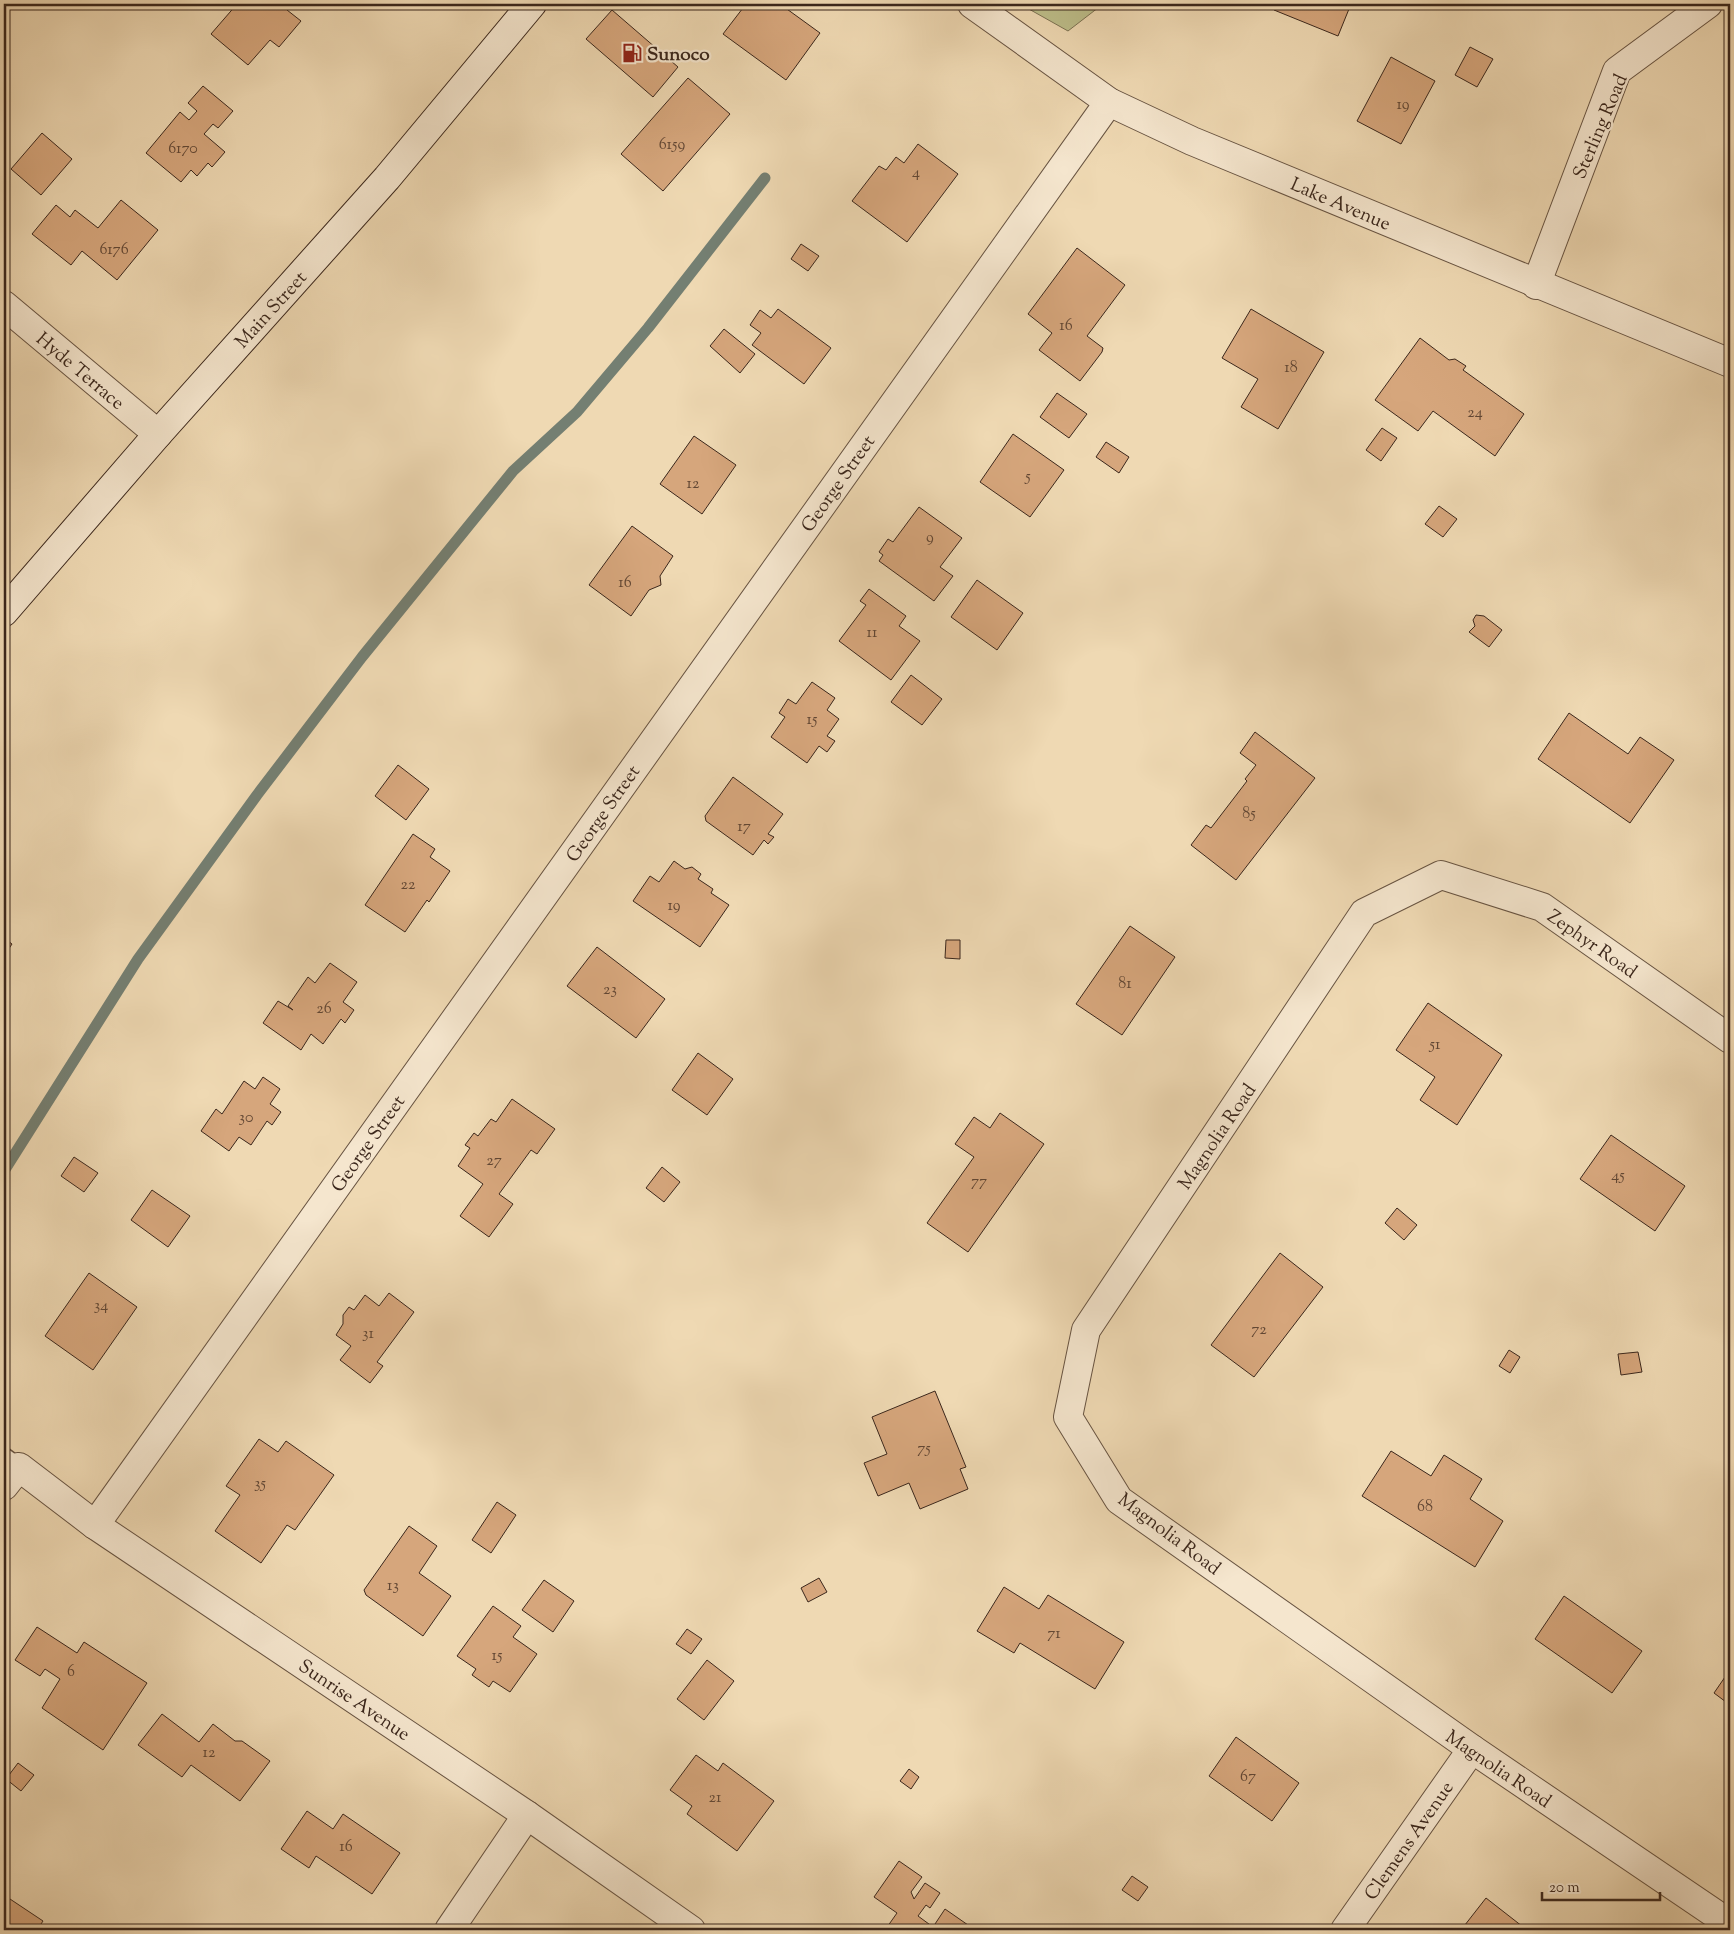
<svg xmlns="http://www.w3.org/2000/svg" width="1734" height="1934" viewBox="0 0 1734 1934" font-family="'Sorts Mill Goudy',serif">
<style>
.green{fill:#bdbe8a;stroke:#7c7253}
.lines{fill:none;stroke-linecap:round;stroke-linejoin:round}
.stream{stroke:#747f72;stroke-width:11}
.building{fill:#d6a67c;stroke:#3b271c}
.service-casing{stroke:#685442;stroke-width:19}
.minor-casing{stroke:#685442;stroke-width:30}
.tertiary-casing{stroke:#685442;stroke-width:30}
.secondary-casing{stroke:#3b271c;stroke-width:30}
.service{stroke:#f5e6ce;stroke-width:16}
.minor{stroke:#f5e6ce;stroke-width:28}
.tertiary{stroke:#f5e6ce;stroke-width:28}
.secondary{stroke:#f5e6ce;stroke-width:28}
.labels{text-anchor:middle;stroke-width:4.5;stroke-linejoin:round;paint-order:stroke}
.number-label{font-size:16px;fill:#624734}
.poi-label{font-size:19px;font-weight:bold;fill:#3b271c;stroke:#f5e6ce;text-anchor:start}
.street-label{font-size:19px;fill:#3b271c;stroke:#f5e6ce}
</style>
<rect width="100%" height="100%" fill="#efd9b3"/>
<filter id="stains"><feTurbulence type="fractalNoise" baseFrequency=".004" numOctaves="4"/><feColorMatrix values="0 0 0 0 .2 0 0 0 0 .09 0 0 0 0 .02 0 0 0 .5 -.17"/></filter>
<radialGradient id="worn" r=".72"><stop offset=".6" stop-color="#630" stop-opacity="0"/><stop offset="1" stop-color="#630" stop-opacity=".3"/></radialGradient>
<polygon class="green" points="1020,4 1103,4 1068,31"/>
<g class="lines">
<polyline class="stream" points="4,1171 138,959 257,795 362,657 513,471 577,412 648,328 765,178"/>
</g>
<g class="building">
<polygon points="237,4 293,4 287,10 301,21 279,47 270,40 248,65 211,34"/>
<polygon points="746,4 780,4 820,33 786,80 723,34"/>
<polygon points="1269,4 1351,4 1338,36 1274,10"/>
<polygon points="612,10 678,67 653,97 586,39"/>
<polygon points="1470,47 1493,59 1477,87 1455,75"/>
<polygon points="1391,57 1435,81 1401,144 1357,121"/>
<polygon points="688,78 730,114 663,191 621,154"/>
<polygon points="203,86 233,111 218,128 213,124 204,134 225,152 212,167 208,163 197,176 191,170 181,182 146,153 180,112 189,120 197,111 188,103"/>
<polygon points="42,133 72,159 41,195 11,169"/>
<polygon points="918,144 958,174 907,242 852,201 879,166 886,170 896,157 904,163"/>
<polygon points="121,200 158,230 117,280 82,251 71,265 32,234 56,205 70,217 75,210 98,228"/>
<polygon points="801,244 819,256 808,271 791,259"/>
<polygon points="1077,248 1125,285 1087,336 1103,348 1102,352 1080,381 1039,350 1052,333 1028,314"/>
<polygon points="778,309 831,348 804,384 752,345 761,333 750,325 760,310 771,318"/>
<polygon points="1251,309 1324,352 1278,429 1241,407 1258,379 1222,358"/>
<polygon points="724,329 755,354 740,373 710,346"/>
<polygon points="1420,338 1449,360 1455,359 1466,366 1463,370 1524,414 1495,456 1433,411 1418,431 1375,400"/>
<polygon points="1057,393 1087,414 1069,438 1040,417"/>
<polygon points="1382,428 1397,438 1381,461 1366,450"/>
<polygon points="1013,434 1064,470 1030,517 980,482"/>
<polygon points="694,436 736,465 702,514 660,484"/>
<polygon points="1106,442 1129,457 1119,473 1096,457"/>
<polygon points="1439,506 1457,519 1443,537 1425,524"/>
<polygon points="919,507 962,538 940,567 953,576 934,601 879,561 883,555 879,552 888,539 893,542"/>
<polygon points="632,526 673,556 660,576 661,585 649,590 631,616 589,585"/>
<polygon points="977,580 1023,613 997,650 951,617"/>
<polygon points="869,589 906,616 899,626 920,641 891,680 839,641 866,605 860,601"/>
<polygon points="1476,615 1484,616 1502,630 1489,647 1469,632 1475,626 1473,620"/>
<polygon points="911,675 942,699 922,725 891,702"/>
<polygon points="812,682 835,698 827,710 839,719 827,736 835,741 827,752 819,746 807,763 771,737 785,717 779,713 788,699 796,704"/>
<polygon points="1569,713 1628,754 1640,737 1674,760 1630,823 1538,759"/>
<polygon points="1255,732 1315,778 1236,880 1191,845 1206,825 1211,828 1247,781 1245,779 1256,765 1240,753"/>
<polygon points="398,765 429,789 406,820 375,796"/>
<polygon points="733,777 783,814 768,834 774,837 768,844 764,840 753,855 706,821 705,816"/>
<polygon points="413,834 435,849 430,857 450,871 429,902 427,900 405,932 365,905"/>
<polygon points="674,861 685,869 692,867 701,874 698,879 713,889 711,893 729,905 700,947 633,901 650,876 659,882"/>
<polygon points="1130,926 1175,957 1122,1035 1076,1004"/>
<polygon points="4,938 12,944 4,956"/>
<polygon points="946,940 960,940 960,959 945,958"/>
<polygon points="597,947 665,999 636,1038 567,986"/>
<polygon points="330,963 357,982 343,1002 354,1010 345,1023 341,1019 323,1044 311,1034 301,1050 263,1023 278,1001 293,1010 288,1006 308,977 315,983"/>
<polygon points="1428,1003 1502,1055 1457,1125 1420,1100 1435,1077 1396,1050"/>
<polygon points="698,1053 733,1079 707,1115 672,1090"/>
<polygon points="263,1077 280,1089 270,1104 281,1112 272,1125 267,1121 251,1145 239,1137 229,1151 201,1131 216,1109 222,1114 244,1081 255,1089"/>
<polygon points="512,1099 555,1129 537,1154 531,1150 499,1194 513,1204 489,1237 460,1216 483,1184 458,1166 470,1148 465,1145 474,1133 478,1136 491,1119 496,1122"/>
<polygon points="1000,1113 1044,1144 968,1252 927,1223 974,1157 955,1144 974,1117 990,1128"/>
<polygon points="1611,1135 1685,1186 1655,1231 1580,1179"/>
<polygon points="74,1157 98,1173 84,1192 61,1176"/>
<polygon points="662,1167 680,1182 664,1202 646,1188"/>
<polygon points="152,1190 190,1216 168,1247 131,1220"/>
<polygon points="1397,1208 1417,1225 1404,1240 1385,1223"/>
<polygon points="1280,1253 1323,1287 1254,1377 1211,1345"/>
<polygon points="89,1273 137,1307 93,1370 45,1336"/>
<polygon points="389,1293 414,1312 377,1362 383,1366 370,1383 340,1360 351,1346 336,1335 343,1324 343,1315 349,1307 354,1310 365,1295 379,1306"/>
<polygon points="1509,1350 1520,1357 1510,1373 1499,1366"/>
<polygon points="1638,1352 1642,1372 1621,1375 1618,1354"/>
<polygon points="935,1391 966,1467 960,1469 968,1489 920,1509 909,1483 878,1496 864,1463 887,1454 872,1417"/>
<polygon points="259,1439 278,1452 286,1441 334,1475 295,1530 287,1525 261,1563 215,1531 240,1495 226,1486"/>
<polygon points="1391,1451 1431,1476 1444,1455 1482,1479 1470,1499 1503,1521 1475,1567 1362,1496"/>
<polygon points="497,1502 516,1515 491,1553 472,1540"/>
<polygon points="409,1526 437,1546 419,1573 451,1596 423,1636 366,1595 364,1590"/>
<polygon points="819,1578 827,1592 808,1602 801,1588"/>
<polygon points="544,1580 574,1601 553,1632 522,1610"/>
<polygon points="1004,1587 1039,1609 1048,1595 1124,1642 1095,1689 1020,1643 1014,1653 977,1631"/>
<polygon points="1564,1596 1642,1651 1612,1693 1535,1639"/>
<polygon points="493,1606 521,1626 513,1637 537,1654 510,1692 493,1681 489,1687 472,1675 476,1669 457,1656"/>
<polygon points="37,1627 77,1653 84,1642 147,1683 103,1750 42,1708 60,1679 45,1669 40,1676 15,1660"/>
<polygon points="687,1629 702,1639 691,1654 676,1644"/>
<polygon points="707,1660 734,1681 704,1720 677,1699"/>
<polygon points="1725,1677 1730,1681 1730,1705 1714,1693"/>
<polygon points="162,1714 199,1742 213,1724 235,1741 242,1741 270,1761 240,1801 191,1765 182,1777 138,1745"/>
<polygon points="1236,1737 1299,1783 1272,1821 1209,1776"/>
<polygon points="696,1755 718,1771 723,1763 774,1801 737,1851 687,1814 692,1806 670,1790"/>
<polygon points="18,1763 34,1775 21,1791 6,1779"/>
<polygon points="909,1769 919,1777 911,1789 900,1781"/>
<polygon points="307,1811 333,1829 343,1814 400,1853 372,1894 316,1856 309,1868 281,1849"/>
<polygon points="899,1861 922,1877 911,1892 914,1899 925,1883 940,1893 930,1908 926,1905 918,1916 933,1927 945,1909 968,1925 965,1930 885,1930 897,1913 874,1897"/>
<polygon points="1132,1876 1148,1887 1138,1901 1122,1890"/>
<polygon points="4,1895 43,1921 37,1930 4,1930"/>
<polygon points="1486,1898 1527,1930 1461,1930"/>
</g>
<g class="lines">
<defs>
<polyline id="service" points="4,1456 19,1467"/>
<g id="minor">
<polyline points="1536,285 1617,71 1708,4"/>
<polyline points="4,305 158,434"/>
<polyline points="1730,1039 1542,907 1441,875 1364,913 1086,1330 1068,1417 1119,1500 1472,1749 1730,1924"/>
<polyline points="4,1486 19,1467 95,1525 527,1815 691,1930"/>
<polyline points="95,1525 1109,102"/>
<polyline points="449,1930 527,1815"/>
<polyline points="1345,1930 1472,1749"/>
</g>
<polyline id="tertiary" points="972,4 1109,102 1192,141 1730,363"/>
<polyline id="secondary" points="4,612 158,434 387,178 532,4"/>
</defs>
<use href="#service" class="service-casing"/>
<use href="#minor" class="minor-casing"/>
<use href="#tertiary" class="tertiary-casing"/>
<use href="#secondary" class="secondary-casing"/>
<use href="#service" class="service"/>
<use href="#minor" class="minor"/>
<use href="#tertiary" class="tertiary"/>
<use href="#secondary" class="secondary"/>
</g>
<defs>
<symbol id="fuel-bare" viewBox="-9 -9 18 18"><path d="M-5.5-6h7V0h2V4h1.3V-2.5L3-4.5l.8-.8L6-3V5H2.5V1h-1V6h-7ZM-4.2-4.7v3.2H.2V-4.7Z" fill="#8f2418" stroke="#f5e6ce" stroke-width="2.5" paint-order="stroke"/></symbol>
</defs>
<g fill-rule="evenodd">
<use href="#fuel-bare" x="618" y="39" width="28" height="28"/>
</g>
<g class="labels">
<g class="number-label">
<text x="1403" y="109">19</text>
<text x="672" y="149">6159</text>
<text x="183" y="153">6170</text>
<text x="916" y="177">4</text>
<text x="114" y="254">6176</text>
<text x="1066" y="330">16</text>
<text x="1291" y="372">18</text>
<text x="1475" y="417">24</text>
<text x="1028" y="481">5</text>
<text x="693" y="488">12</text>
<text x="930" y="542">9</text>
<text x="625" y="587">16</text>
<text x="872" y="637">11</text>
<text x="812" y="724">15</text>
<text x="1249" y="818">85</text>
<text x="744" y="831">17</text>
<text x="408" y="889">22</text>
<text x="674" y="910">19</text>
<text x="1125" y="988">81</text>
<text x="610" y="994">23</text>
<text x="324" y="1013">26</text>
<text x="1435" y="1049">51</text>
<text x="246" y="1122">30</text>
<text x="494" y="1165">27</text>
<text x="1618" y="1180">45</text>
<text x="979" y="1186">77</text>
<text x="101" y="1310">34</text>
<text x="1259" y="1334">72</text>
<text x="368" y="1338">31</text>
<text x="924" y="1453">75</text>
<text x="260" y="1488">35</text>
<text x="1425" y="1511">68</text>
<text x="393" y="1590">13</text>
<text x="1054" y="1638">71</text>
<text x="497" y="1660">15</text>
<text x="71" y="1676">6</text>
<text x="209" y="1757">12</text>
<text x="1248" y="1781">67</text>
<text x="715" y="1802">21</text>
<text x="346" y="1851">16</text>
</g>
<g class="poi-label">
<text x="647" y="60">Sunoco</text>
</g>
<g class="street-label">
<text transform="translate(1599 126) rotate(-67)" y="7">Sterling Road</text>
<text transform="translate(1341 203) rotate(23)" y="7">Lake Avenue</text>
<text transform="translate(270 309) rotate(-48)" y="7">Main Street</text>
<text transform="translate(81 370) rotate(40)" y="7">Hyde Terrace</text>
<text transform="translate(837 483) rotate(-55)" y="7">George Street</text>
<text transform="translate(602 813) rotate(-55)" y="7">George Street</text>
<text transform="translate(1593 943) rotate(35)" y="7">Zephyr Road</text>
<text transform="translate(1216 1136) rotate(-56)" y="7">Magnolia Road</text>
<text transform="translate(367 1143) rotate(-55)" y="7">George Street</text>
<text transform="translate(1170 1533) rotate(37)" y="7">Magnolia Road</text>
<text transform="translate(355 1699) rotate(34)" y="7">Sunrise Avenue</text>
<text transform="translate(1499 1768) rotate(34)" y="7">Magnolia Road</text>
<text transform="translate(1408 1840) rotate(-55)" y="7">Clemens Avenue</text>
</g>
</g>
<rect width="1734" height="1934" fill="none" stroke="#efd9b3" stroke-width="20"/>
<rect x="5" y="5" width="1724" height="1924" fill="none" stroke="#3b271c" stroke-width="2.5"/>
<rect x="10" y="10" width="1714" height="1914" fill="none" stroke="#3b271c"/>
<path d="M1542 1892v8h118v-8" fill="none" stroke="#3b271c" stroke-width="2.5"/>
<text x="1549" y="1892" font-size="15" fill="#3b271c" stroke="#f5e6ce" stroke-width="4" paint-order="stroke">20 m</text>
<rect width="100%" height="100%" filter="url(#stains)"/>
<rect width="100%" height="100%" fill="url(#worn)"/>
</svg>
